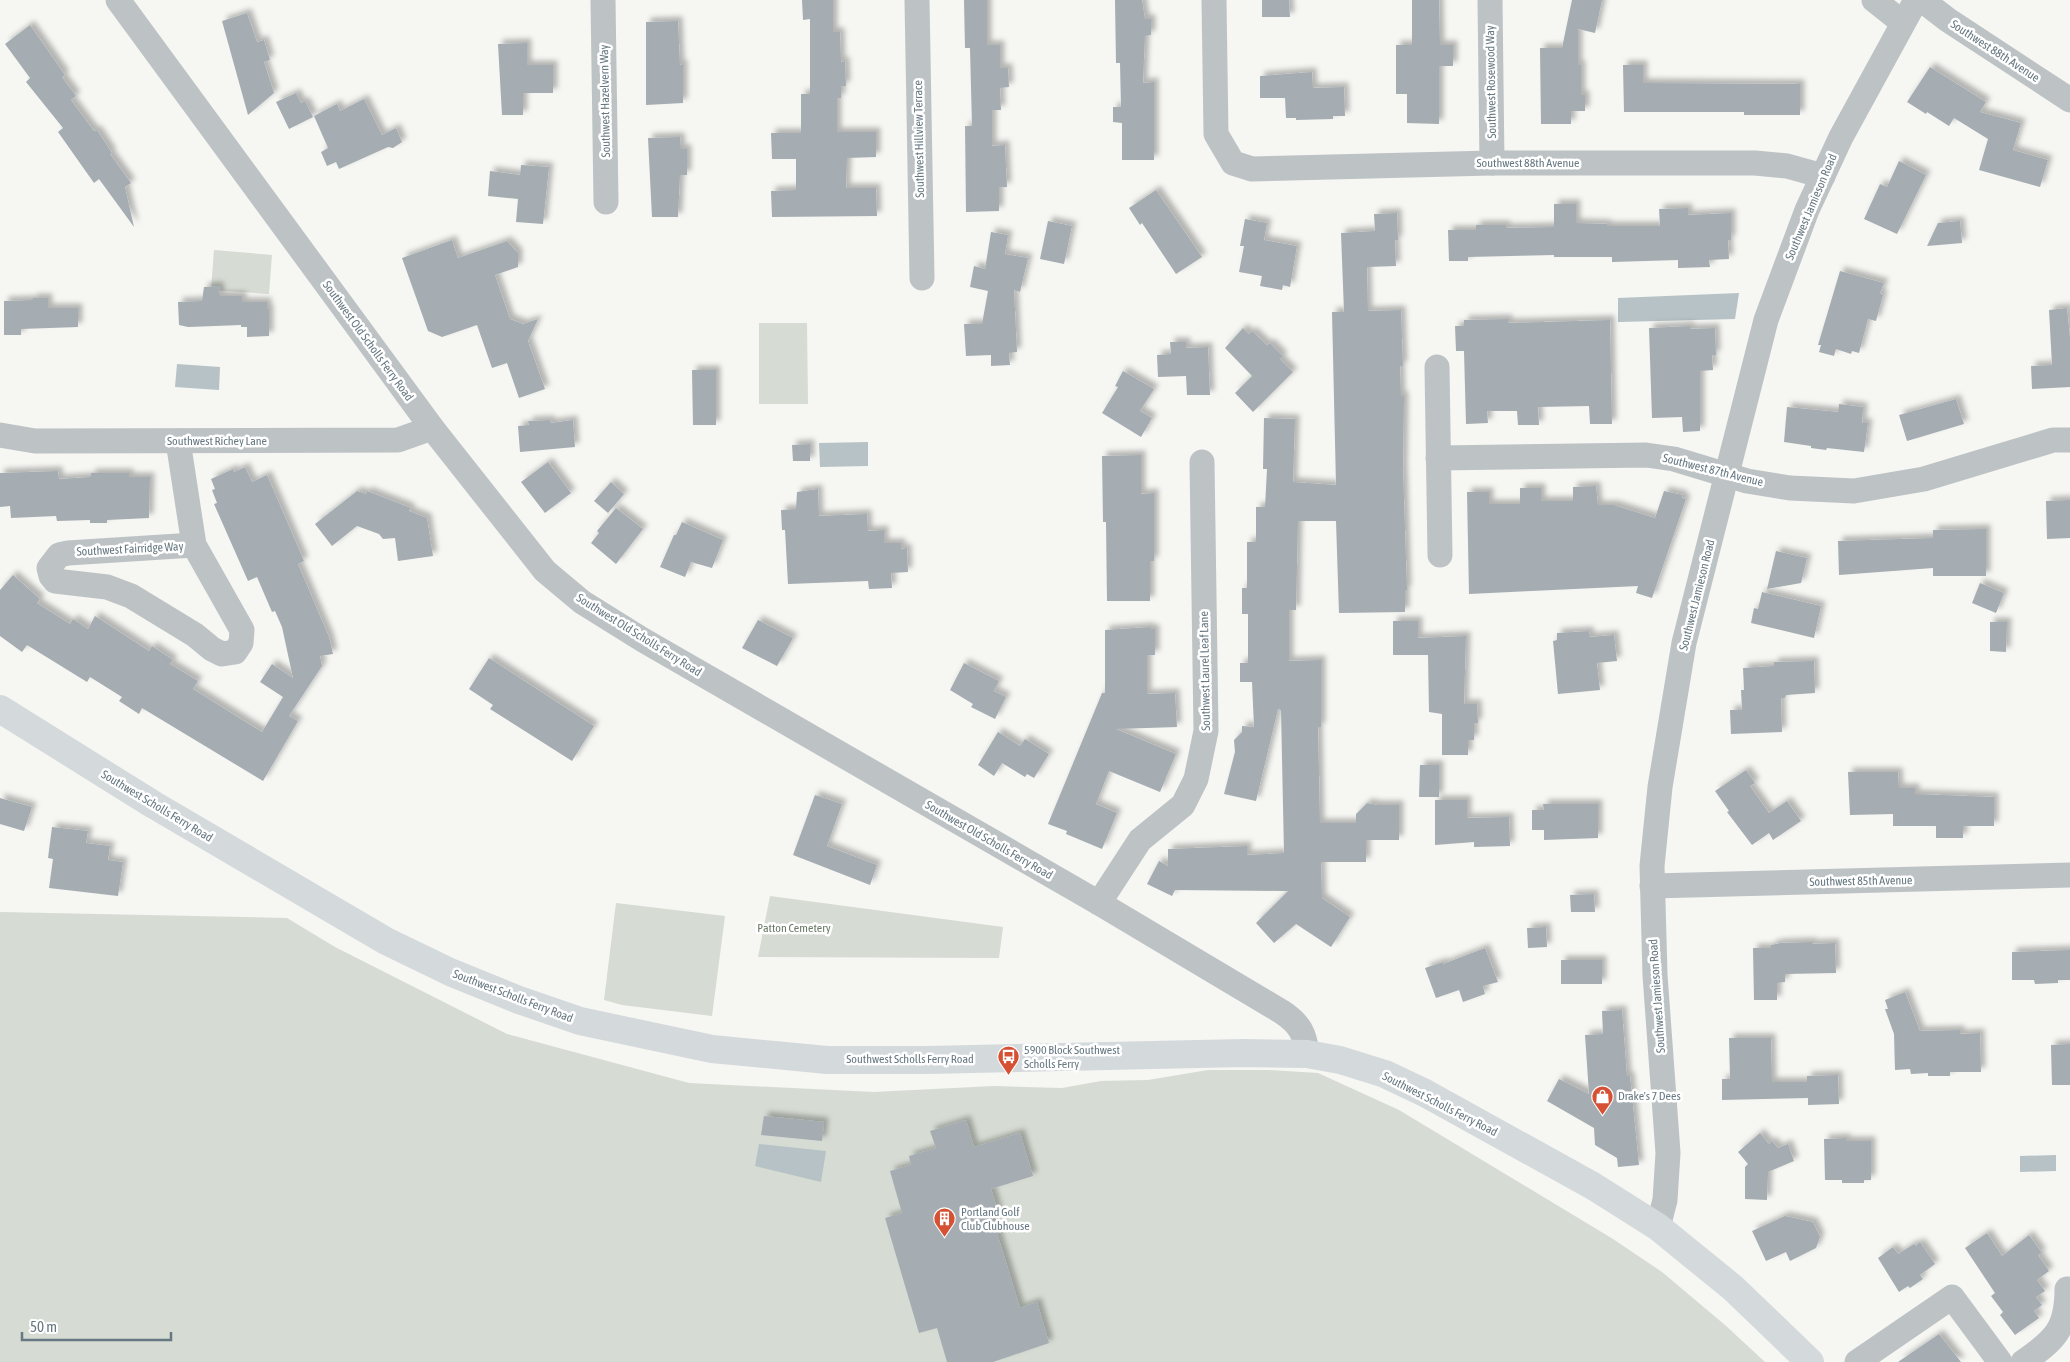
<svg xmlns="http://www.w3.org/2000/svg" width="2070" height="1362" viewBox="0 0 2070 1362" font-family="'Asap Condensed',sans-serif">
<style>
.green{fill:#d6dbd3}
.water{fill:#b6c2c5}
.building{fill:#a5adb2;filter:url(#shadow)}
.lines{fill:none;stroke-linecap:round;stroke-linejoin:round}
.minor{stroke:#bdc2c5;stroke-width:25}
.major{stroke:#d4d9dc;stroke-width:28}
.labels{text-anchor:middle;stroke-width:5;stroke-linejoin:round;paint-order:stroke}
.street-label{font-size:12px;fill:#677882;stroke:#fff}
.park-label{font-size:12px;fill:#6b7a66;stroke:#fff}
.poi-label{font-size:12px;fill:#677882;stroke:#fff;text-anchor:start}
</style>
<defs>
<filter id="shadow"><feDropShadow dx="4.5" dy="-4.5" stdDeviation="2.5" flood-color="#0004"/></filter>
</defs>
<rect width="100%" height="100%" fill="#f6f6f3"/>
<g class="green">
<polygon points="214,250 272,255 269,294 211,290"/>
<polygon points="759,323 807,323 808,404 759,404"/>
<polygon points="770,896 1003,927 999,958 758,957"/>
<polygon points="616,903 725,916 712,1016 622,1005 604,1000"/>
<polygon points="0,912 287,918 335,947 507,1034 689,1083 874,1092 994,1086 1062,1088 1101,1081 1148,1080 1208,1070 1268,1070 1318,1073 1399,1110 1613,1239 1662,1272 1725,1325 1765,1362 0,1362"/>
</g>
<g class="water">
<polygon points="1739,293 1735,319 1618,322 1618,298"/>
<polygon points="177,364 220,367 219,390 175,387"/>
<polygon points="868,442 868,466 820,467 819,443"/>
<polygon points="759,1144 826,1151 821,1182 755,1166"/>
<polygon points="2056,1155 2056,1171 2020,1172 2020,1156"/>
</g>
<g class="building">
<polygon points="802,0 833,0 833,32 840,32 841,62 845,61 846,86 841,86 841,98 837,98 837,132 876,132 876,157 847,158 846,188 876,188 877,216 772,217 771,191 796,190 796,159 772,159 771,133 801,133 801,94 810,94 810,19 803,20"/>
<polygon points="964,0 987,0 987,45 1000,45 1000,68 1008,68 1009,87 1000,88 1001,110 992,110 992,146 1005,145 1006,167 1007,187 999,187 999,211 966,212 965,126 972,126 970,48 965,48"/>
<polygon points="1115,0 1142,0 1145,19 1151,19 1151,35 1145,36 1143,83 1154,82 1154,160 1122,160 1122,123 1113,122 1113,107 1121,107 1120,63 1116,63"/>
<polygon points="1262,0 1289,0 1290,17 1262,17"/>
<polygon points="1412,0 1439,0 1440,45 1453,45 1453,66 1439,66 1439,124 1407,123 1407,94 1396,94 1396,45 1412,45"/>
<polygon points="1572,0 1602,0 1595,33 1578,29 1578,65 1581,65 1581,95 1585,95 1585,111 1571,111 1571,124 1541,124 1540,48 1562,48"/>
<polygon points="247,13 257,42 264,40 270,60 264,62 274,93 248,115 222,21"/>
<polygon points="678,21 680,65 683,64 683,103 646,105 646,22"/>
<polygon points="30,25 65,75 62,77 76,96 71,100 94,131 97,130 112,153 110,154 131,183 125,187 134,227 99,179 94,183 58,132 63,128 26,82 30,78 5,44"/>
<polygon points="527,43 527,65 553,65 553,93 523,93 523,115 502,115 498,44"/>
<polygon points="1623,65 1643,65 1643,83 1800,84 1800,115 1744,115 1744,112 1624,112"/>
<polygon points="1930,67 1986,102 1980,112 2021,123 2013,150 2048,160 2040,187 1979,170 1988,139 1954,118 1949,126 1927,112 1926,114 1907,102"/>
<polygon points="1312,72 1313,88 1344,87 1345,116 1333,116 1333,119 1296,120 1296,118 1286,118 1285,98 1260,98 1260,76"/>
<polygon points="296,93 301,103 305,101 313,117 289,129 276,102"/>
<polygon points="364,99 382,135 396,128 402,142 393,148 388,147 339,169 336,162 327,166 321,152 328,148 314,116 337,104 340,111"/>
<polygon points="680,137 681,149 687,149 687,175 680,175 678,217 652,217 648,138"/>
<polygon points="1899,161 1926,175 1897,234 1864,219 1880,184 1887,187"/>
<polygon points="521,165 549,167 543,224 516,222 518,199 488,196 490,171 520,175"/>
<polygon points="1156,190 1202,257 1176,274 1142,223 1140,225 1129,208"/>
<polygon points="1554,204 1576,204 1576,223 1607,224 1607,226 1660,226 1659,209 1688,208 1688,215 1731,213 1731,240 1728,240 1729,259 1709,260 1710,267 1678,268 1678,260 1612,262 1612,257 1554,257 1554,255 1468,257 1468,261 1449,261 1448,230 1476,230 1476,225 1506,225 1506,228 1554,227"/>
<polygon points="1397,213 1398,240 1395,240 1396,266 1367,267 1368,311 1401,310 1403,366 1400,366 1401,396 1404,396 1403,468 1407,590 1405,590 1405,612 1339,613 1336,521 1298,521 1296,610 1289,610 1289,661 1321,660 1321,727 1318,727 1320,823 1356,823 1356,814 1367,803 1377,805 1399,805 1399,840 1366,840 1366,862 1321,862 1322,898 1350,917 1331,947 1296,924 1274,943 1256,923 1288,891 1175,890 1172,896 1147,884 1159,861 1168,866 1168,849 1247,846 1247,855 1284,853 1281,710 1278,709 1256,801 1224,794 1235,752 1234,740 1242,732 1242,726 1254,727 1252,682 1240,682 1240,663 1248,663 1248,614 1242,614 1242,588 1247,588 1247,542 1256,542 1256,507 1265,507 1267,469 1263,469 1264,418 1295,419 1293,482 1336,485 1332,312 1344,312 1341,233 1375,231 1374,214"/>
<polygon points="1245,219 1267,223 1264,240 1297,246 1290,287 1283,285 1282,290 1260,286 1262,276 1239,272 1244,246 1240,246"/>
<polygon points="1048,221 1072,226 1064,264 1040,259"/>
<polygon points="1960,221 1962,243 1927,246 1938,223"/>
<polygon points="991,232 1008,235 1005,254 1028,258 1020,292 1014,290 1017,352 1009,353 1010,365 991,366 991,355 966,356 964,324 982,324 988,291 970,287 974,266 985,269"/>
<polygon points="452,240 458,258 507,241 518,253 518,267 495,275 510,319 523,324 538,319 528,341 545,389 519,398 507,363 492,368 477,325 442,337 428,331 402,258"/>
<polygon points="1840,271 1884,283 1880,293 1883,295 1876,321 1868,319 1859,353 1852,351 1851,354 1836,349 1834,356 1819,352 1821,345 1818,345"/>
<polygon points="219,286 220,296 242,296 242,302 267,302 267,309 269,309 269,336 247,337 247,327 241,327 241,325 188,327 179,325 178,302 202,301 204,287"/>
<polygon points="33,298 48,298 48,308 78,308 78,327 21,329 21,335 4,335 4,301 33,300"/>
<polygon points="2067,308 2070,338 2070,387 2032,389 2031,366 2052,365 2049,310"/>
<polygon points="1508,319 1508,323 1610,320 1612,424 1590,424 1589,406 1538,407 1539,425 1518,425 1517,411 1487,411 1488,423 1466,424 1464,351 1456,351 1455,326 1464,326 1464,320"/>
<polygon points="1690,326 1690,329 1715,328 1716,355 1712,355 1713,370 1700,371 1700,431 1683,432 1682,417 1652,418 1649,328"/>
<polygon points="1243,328 1249,334 1252,331 1267,345 1270,343 1283,356 1280,359 1293,372 1253,412 1235,393 1252,376 1225,348"/>
<polygon points="1170,342 1186,342 1186,348 1208,347 1210,395 1187,395 1186,376 1158,377 1157,355 1171,354"/>
<polygon points="692,370 716,370 716,425 693,425"/>
<polygon points="1123,371 1154,389 1140,411 1152,418 1141,437 1102,413 1118,387 1115,386"/>
<polygon points="1956,399 1964,424 1907,441 1899,415"/>
<polygon points="1839,404 1863,407 1862,423 1868,423 1864,452 1827,448 1826,450 1811,448 1811,446 1784,442 1787,407 1838,412"/>
<polygon points="550,420 551,423 573,420 575,447 520,452 518,426 529,425 528,421"/>
<polygon points="810,444 810,461 793,461 792,445"/>
<polygon points="1141,455 1141,494 1154,493 1154,561 1150,561 1150,601 1107,601 1106,522 1103,522 1102,456"/>
<polygon points="548,462 571,493 545,513 521,482"/>
<polygon points="245,467 252,482 267,475 304,561 298,564 329,637 333,654 320,656 322,666 289,716 298,721 263,781 142,708 139,714 119,701 122,697 90,677 87,682 27,645 22,652 0,636 0,590 13,575 40,599 37,603 70,624 73,619 88,629 95,616 149,651 152,646 173,660 170,664 198,681 193,689 262,732 283,697 260,682 272,664 293,678 282,627 275,611 272,612 257,577 248,581 214,504 217,503 212,490 215,489 211,479 233,469 234,472"/>
<polygon points="58,471 59,479 91,477 91,473 129,473 129,477 150,477 149,518 107,520 107,523 90,523 90,520 57,521 56,516 11,518 10,506 0,507 0,473"/>
<polygon points="611,482 624,494 608,513 594,501"/>
<polygon points="1596,486 1598,505 1614,505 1655,518 1664,491 1683,495 1682,498 1686,499 1652,598 1636,593 1638,586 1469,594 1467,492 1489,492 1489,504 1520,504 1520,488 1541,488 1541,501 1573,501 1573,487"/>
<polygon points="818,489 819,516 867,514 868,531 884,530 884,543 901,543 901,549 907,548 908,572 891,573 892,588 869,589 868,581 788,584 785,530 782,530 781,510 796,509 797,492"/>
<polygon points="357,491 366,494 367,491 411,508 409,511 427,518 433,556 398,561 395,538 383,539 379,534 357,526 332,546 315,524"/>
<polygon points="2070,500 2070,538 2047,539 2046,501"/>
<polygon points="616,508 643,529 616,564 591,543 599,533 597,531"/>
<polygon points="682,522 723,540 712,568 691,562 685,577 660,567 674,535 676,535"/>
<polygon points="1986,529 1986,576 1933,576 1933,568 1839,575 1838,541 1933,538 1933,530"/>
<polygon points="1776,551 1807,558 1801,583 1767,589"/>
<polygon points="1980,583 2004,593 1996,613 1972,603"/>
<polygon points="1762,592 1821,606 1814,638 1751,623 1754,608 1758,609"/>
<polygon points="758,620 793,638 777,666 742,648"/>
<polygon points="1393,621 1418,621 1418,638 1466,636 1464,704 1477,704 1478,723 1474,723 1474,740 1468,740 1468,755 1442,755 1442,714 1429,712 1428,655 1393,655"/>
<polygon points="1990,622 2007,622 2006,652 1990,651"/>
<polygon points="1150,627 1150,629 1155,629 1155,655 1147,655 1147,694 1175,693 1177,727 1116,729 1176,754 1160,792 1109,771 1096,804 1117,813 1102,849 1066,834 1067,831 1048,824 1102,693 1105,693 1105,630"/>
<polygon points="1589,631 1590,637 1614,635 1617,661 1597,663 1600,690 1558,694 1553,641 1557,640 1557,633"/>
<polygon points="489,658 594,726 572,761 490,709 493,705 469,689"/>
<polygon points="1814,661 1815,693 1786,695 1785,698 1781,698 1782,732 1731,734 1730,710 1742,710 1741,690 1744,690 1743,668 1774,666 1774,662"/>
<polygon points="964,663 999,681 994,691 1006,697 995,719 971,707 973,704 950,690"/>
<polygon points="998,732 1020,746 1025,739 1049,754 1034,778 1027,774 1025,777 1002,763 994,776 978,765"/>
<polygon points="1420,765 1439,765 1439,797 1419,797"/>
<polygon points="1746,770 1755,783 1750,786 1769,813 1787,801 1801,821 1773,840 1769,833 1752,845 1727,812 1729,811 1715,791"/>
<polygon points="1848,772 1898,772 1899,788 1915,788 1915,794 1994,797 1994,826 1963,826 1963,838 1936,838 1936,826 1893,826 1893,814 1850,815"/>
<polygon points="815,795 842,804 827,846 877,865 870,885 793,855"/>
<polygon points="0,798 32,807 24,831 0,824"/>
<polygon points="1435,800 1467,800 1467,818 1509,817 1510,846 1474,847 1474,842 1435,845"/>
<polygon points="1543,804 1598,804 1598,838 1544,840 1544,830 1532,830 1532,810 1544,810"/>
<polygon points="52,827 88,831 86,843 110,846 108,860 123,862 118,896 49,888 53,859 48,858"/>
<polygon points="1594,894 1595,912 1571,912 1570,895"/>
<polygon points="1546,927 1547,947 1528,948 1527,928"/>
<polygon points="1812,942 1812,944 1835,943 1836,973 1785,974 1785,982 1777,983 1777,1000 1754,1000 1753,948 1771,948 1771,945 1781,943"/>
<polygon points="1485,948 1498,982 1483,986 1485,994 1463,1002 1459,990 1436,998 1425,968 1443,962 1443,964"/>
<polygon points="2070,950 2070,980 2058,980 2058,983 2035,984 2034,980 2012,980 2012,952"/>
<rect x="1561" y="960" width="41" height="24"/>
<polygon points="1905,992 1920,1031 1960,1030 1960,1034 1980,1033 1981,1072 1950,1072 1950,1076 1928,1076 1928,1073 1911,1074 1910,1069 1895,1070 1894,1034 1885,1009 1888,1009 1885,1000"/>
<polygon points="1622,1010 1627,1076 1630,1076 1639,1165 1618,1167 1617,1158 1595,1145 1594,1128 1547,1101 1559,1079 1589,1094 1585,1035 1603,1034 1602,1011"/>
<polygon points="1729,1038 1771,1038 1772,1082 1807,1082 1807,1076 1838,1075 1839,1104 1808,1105 1808,1098 1722,1100 1722,1079 1730,1079"/>
<polygon points="2070,1044 2070,1085 2052,1085 2051,1045"/>
<polygon points="764,1116 824,1122 822,1141 761,1135"/>
<polygon points="966,1120 974,1147 1020,1133 1033,1176 991,1189 999,1215 992,1217 1020,1308 1037,1302 1049,1343 993,1362 947,1362 937,1328 919,1333 885,1218 902,1213 890,1171 911,1165 909,1156 936,1148 930,1131"/>
<polygon points="1760,1133 1769,1144 1772,1141 1778,1148 1788,1144 1794,1161 1768,1172 1767,1200 1745,1199 1745,1167 1748,1164 1738,1152"/>
<polygon points="1846,1138 1846,1141 1871,1141 1871,1180 1864,1180 1864,1183 1842,1183 1842,1180 1825,1180 1824,1139"/>
<polygon points="1785,1216 1813,1222 1820,1237 1816,1248 1790,1261 1786,1252 1766,1261 1752,1231"/>
<polygon points="1987,1233 2002,1256 2029,1235 2042,1253 2038,1255 2049,1271 2037,1280 2045,1291 2036,1297 2042,1305 2034,1311 2039,1318 2015,1335 2000,1315 2003,1312 1991,1296 1995,1293 1965,1248"/>
<polygon points="1920,1242 1935,1264 1920,1275 1923,1279 1910,1288 1908,1286 1899,1292 1878,1258 1893,1247 1898,1254 1914,1244 1916,1246"/>
<polygon points="1939,1334 1961,1362 1898,1362"/>
</g>
<g class="lines">
<g class="minor">
<path d="M118,0l314,428 113,143 37,31 61,38 456,263 183,109c18,12 23,22 25,42"/>
<polyline points="603,0 606,202"/>
<polyline points="917,0 922,278"/>
<polyline points="1214,0 1216,134 1233,163 1252,169 1492,163 1755,163 1787,166 1823,176"/>
<polyline points="1490,0 1492,163"/>
<polyline points="1874,0 1903,23"/>
<polyline points="1922,0 1948,20 2070,100"/>
<polyline points="1437,367 1440,555"/>
<polyline points="0,435 35,441 398,440 432,428"/>
<polyline points="178,441 194,545 242,630 241,643 235,652 222,654 212,649 195,635 131,596 107,587 55,581 51,576 49,568 59,555 68,553 194,545"/>
<polyline points="1438,458 1646,455 1674,459 1747,481 1790,488 1854,491 1924,479 2053,440 2070,440"/>
<polyline points="1652,886 2070,875"/>
<polyline points="1099,903 1140,840 1183,805 1196,779 1206,731 1202,462"/>
<polyline points="1658,1227 1665,1200 1668,1153 1655,975 1652,866 1660,787 1684,643 1766,320 1807,210 1841,137 1916,0"/>
<polyline points="1857,1362 1952,1297 2000,1362"/>
<path d="M2023,1362c32,-22 44,-33 44,-73"/>
</g>
<polyline class="major" points="0,709 154,805 386,941 450,972 519,1000 580,1021 712,1049 827,1060 927,1060 1244,1053 1307,1054 1340,1060 1385,1074 1425,1093 1593,1186 1658,1227 1733,1288 1810,1362"/>
</g>
<defs>
<symbol id="bus-pin" viewBox="-11 -11 22 30"><path d="M0 17L-7.5 6A9.5 9.5 0 1 1 7.5 6Z" fill="#d65133" stroke="#fff"/><path d="M-5-6H5V4H4V6H2V4H-2V6H-4V4H-5ZM-3.5-4V0h7V-4ZM-3.5 1.2v1.5H-2V1.2ZM2 1.2v1.5H3.5V1.2Z" fill="#fff"/></symbol>
<symbol id="shop-pin" viewBox="-11 -11 22 30"><path d="M0 17L-7.5 6A9.5 9.5 0 1 1 7.5 6Z" fill="#d65133" stroke="#fff"/><path d="M-5-2.5h2.3a2.7 3.5 0 0 1 5.4 0H5L5.5 6h-11ZM-1.5-2.5h3a1.5 2.3 0 0 0-3 0Z" fill="#fff"/></symbol>
<symbol id="building-pin" viewBox="-11 -11 22 30"><path d="M0 17L-7.5 6A9.5 9.5 0 1 1 7.5 6Z" fill="#d65133" stroke="#fff"/><path d="M-4-6H4V6H1V3H-1V6H-4ZM-2.5-4.3h1.7v1.8h-1.7ZM.8-4.3h1.7v1.8H.8ZM-2.5-1h1.7V.8h-1.7ZM.8-1h1.7V.8H.8Z" fill="#fff"/></symbol>
</defs>
<g fill-rule="evenodd">
<use href="#bus-pin" x="996" y="1044" width="25" height="34"/>
<use href="#shop-pin" x="1590" y="1084" width="25" height="34"/>
<use href="#building-pin" x="932" y="1206" width="25" height="34"/>
</g>
<g class="labels">
<g class="street-label">
<text transform="translate(1995 51) rotate(33)" y="4">Southwest 88th Avenue</text>
<text transform="translate(1491 82) rotate(-91)" y="4">Southwest Rosewood Way</text>
<text transform="translate(605 101) rotate(-91)" y="4">Southwest Hazelvern Way</text>
<text transform="translate(919 139) rotate(-91)" y="4">Southwest Hillview Terrace</text>
<text x="1528" y="167">Southwest 88th Avenue</text>
<text transform="translate(1811 207) rotate(-67)" y="4">Southwest Jamieson Road</text>
<text transform="translate(368 341) rotate(54)" y="4">Southwest Old Scholls Ferry Road</text>
<text x="217" y="445">Southwest Richey Lane</text>
<text transform="translate(1713 470) rotate(14)" y="4">Southwest 87th Avenue</text>
<text transform="translate(130 549) rotate(-3)" y="4">Southwest Fairridge Way</text>
<text transform="translate(1697 595) rotate(-76)" y="4">Southwest Jamieson Road</text>
<text transform="translate(639 635) rotate(32)" y="4">Southwest Old Scholls Ferry Road</text>
<text transform="translate(1205 671) rotate(-91)" y="4">Southwest Laurel Leaf Lane</text>
<text transform="translate(157 806) rotate(31)" y="4">Southwest Scholls Ferry Road</text>
<text transform="translate(989 840) rotate(30)" y="4">Southwest Old Scholls Ferry Road</text>
<text transform="translate(1861 881) rotate(-1)" y="4">Southwest 85th Avenue</text>
<text transform="translate(513 996) rotate(21)" y="4">Southwest Scholls Ferry Road</text>
<text transform="translate(1657 996) rotate(-94)" y="4">Southwest Jamieson Road</text>
<text x="910" y="1063">Southwest Scholls Ferry Road</text>
<text transform="translate(1440 1104) rotate(27)" y="4">Southwest Scholls Ferry Road</text>
</g>
<g class="park-label">
<text x="794" y="932">Patton Cemetery</text>
</g>
<g class="poi-label">
<text x="1024" y="1054">5900 Block Southwest<tspan x="1024" dy="14">Scholls Ferry</tspan></text>
<text x="1618" y="1100">Drake's 7 Dees</text>
<text x="961" y="1216">Portland Golf<tspan x="961" dy="14">Club Clubhouse</tspan></text>
</g>
</g>
<path d="M22 1332v8h149v-8" fill="none" stroke="#677882" stroke-width="2.5"/>
<text x="30" y="1332" font-size="15" fill="#677882" stroke="#ffffff" stroke-width="4" paint-order="stroke">50 m</text>
</svg>
